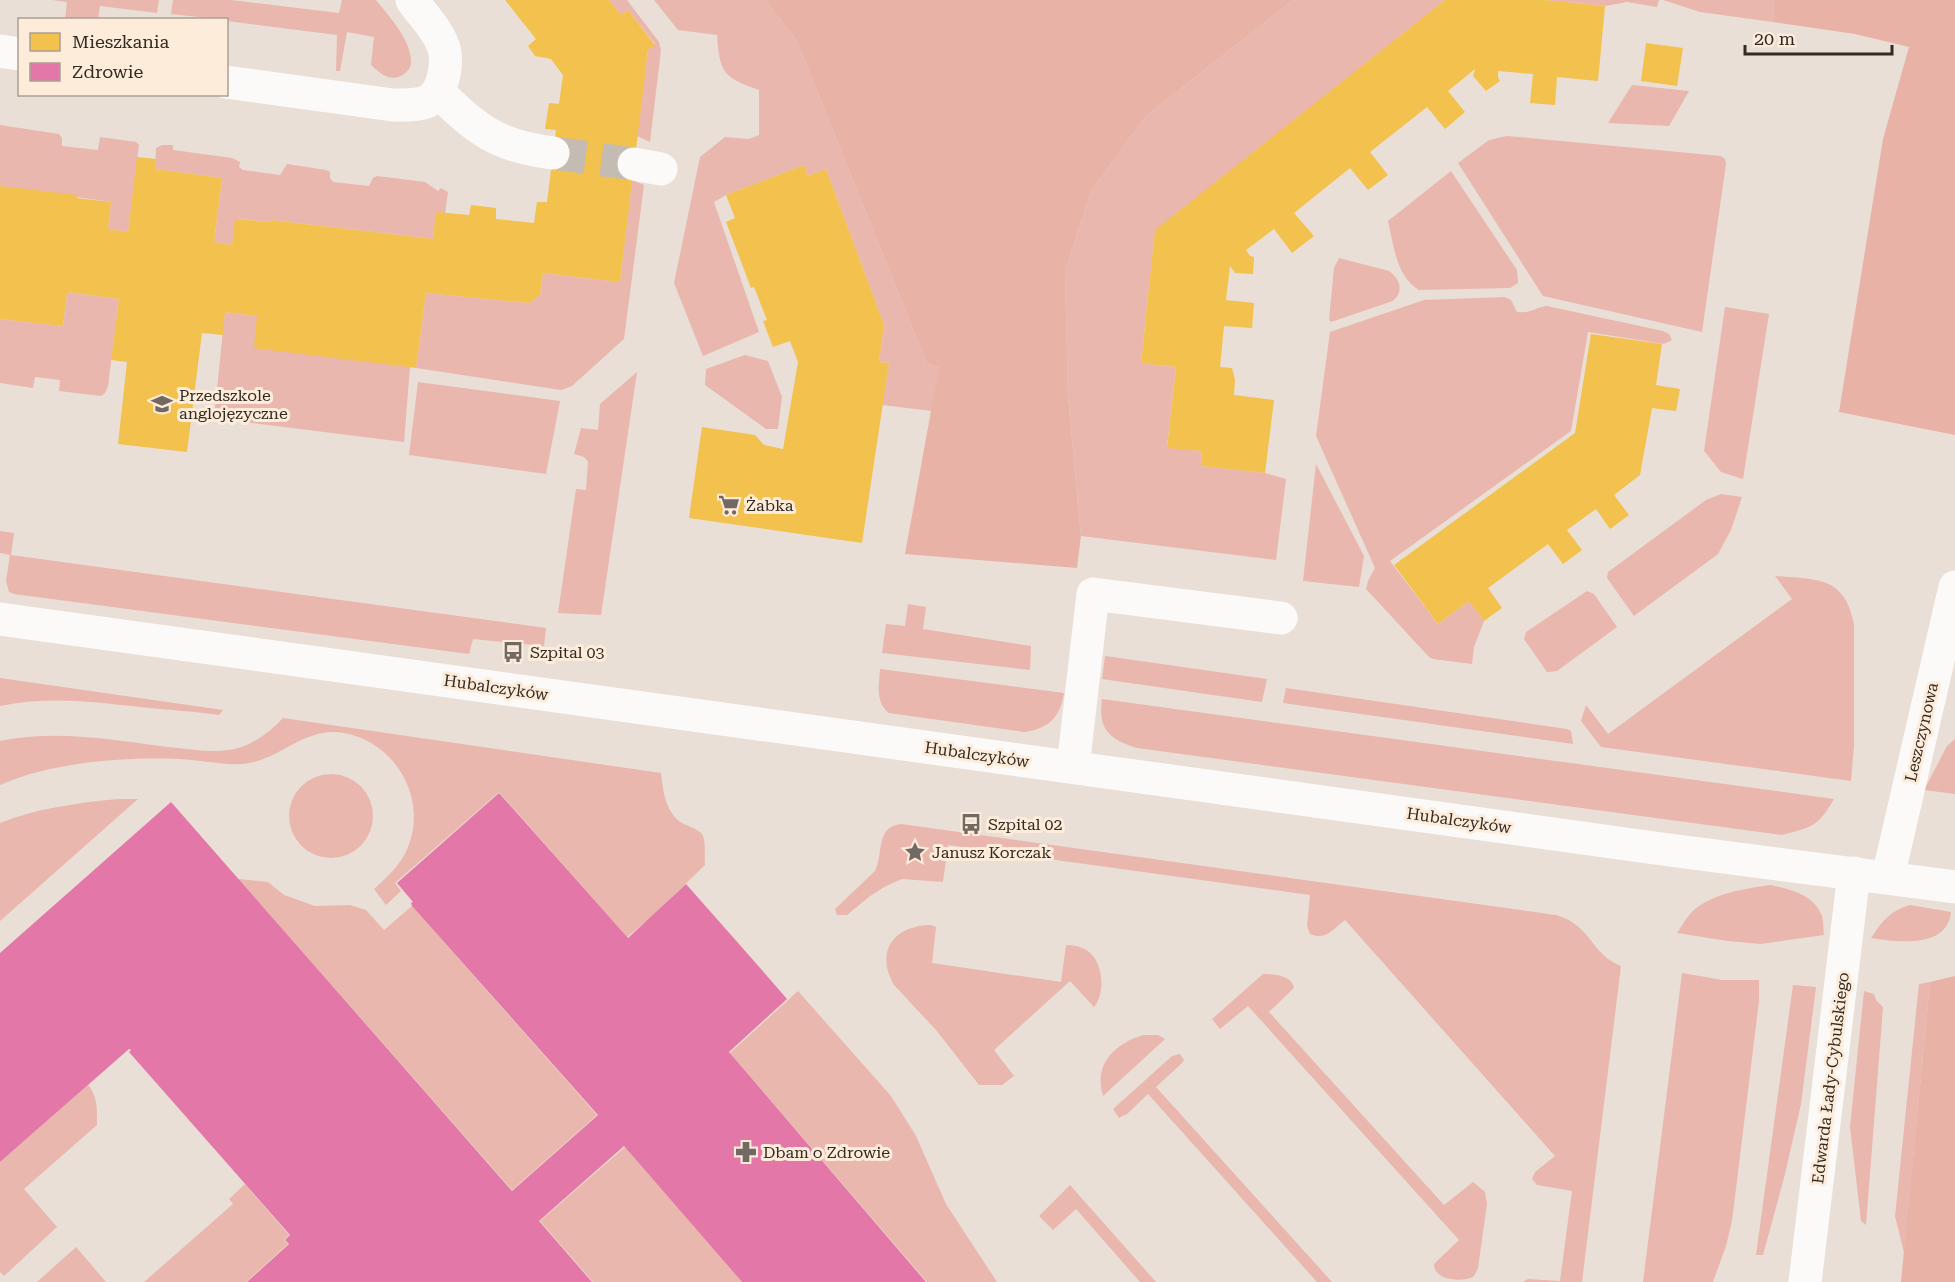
<svg xmlns="http://www.w3.org/2000/svg" width="1955" height="1282" viewBox="0 0 1955 1282" font-family="'Roboto Serif',serif">
<style>
.green{fill:#e9b7ad}
.forest{fill:#e9b2a7}
.homes{fill:#f2c14e}
.health{fill:#e377a8}
.lines{fill:none;stroke-linecap:round;stroke-linejoin:round}
.minor-tunnel{stroke:#c4bbb2;stroke-width:33;stroke-dasharray:33 16;stroke-linecap:butt}
.minor{stroke:#fcfaf9;stroke-width:33}
.labels{text-anchor:middle;stroke-width:6;stroke-linejoin:round;paint-order:stroke}
.poi-label{font-size:16px;fill:#322b24;stroke:#feecdb;text-anchor:start}
.street-label{font-size:16px;fill:#322b24;stroke:#feecdb}
</style>
<rect width="100%" height="100%" fill="#e9dfd6"/>
<g class="green">
<polygon points="52,0 159,0 157,13 100,6 98,19 65,20 67,2"/>
<path d="M173,0h58l108,13 3,-13h34c12,15 36,41 35,62 0,5 -3,9 -7,12 -12,9 -24,0 -33,-9l3,-28 -27,-5 -7,39h-4l1,-36 -110,-14 -1,-1 -55,-6z"/>
<polygon points="609,0 627,0 659,42 661,50 650,142 637,136 648,50 655,44 628,10 621,15"/>
<path d="M654,0h111l32,41 130,323 12,3 -7,44 -50,-6 7,-42 -10,-1 5,-37 -58,-156 -18,7 -4,-11 -78,30 -12,7 45,130 -56,24 -29,-73 26,-126 25,-20 24,2 10,-4v-45c-37,-13 -39,-18 -42,-55l-39,-5z"/>
<polygon points="1293,0 1445,0 1155,231 1141,363 1176,367 1167,447 1202,451 1201,466 1265,473 1286,479 1276,560 1081,536 1068,396 1065,271 1091,191 1146,116"/>
<polygon points="1544,0 1659,0 1657,7 1627,2 1605,6"/>
<polygon points="1663,0 1774,0 1773,22 1700,12"/>
<polygon points="1632,85 1689,91 1669,126 1608,123"/>
<polygon points="0,125 59,134 62,138 62,146 98,150 100,137 136,142 139,145 128,232 108,229 111,202 0,186"/>
<polygon points="1507,136 1721,156 1725,159 1726,164 1702,332 1543,296 1458,163 1489,140"/>
<polygon points="162,145 173,145 173,150 232,158 240,162 239,167 243,170 280,175 287,164 326,170 330,172 330,178 333,182 369,186 373,178 377,176 425,182 438,191 441,188 448,192 445,214 436,213 433,239 271,220 270,222 236,219 232,245 214,242 222,178 155,169 156,148"/>
<path d="M1451,171l66,99 1,13 -8,5 -91,2c-23,-14 -25,-44 -31,-69z"/>
<polygon points="632,180 644,185 624,339 572,386 561,390 416,368 426,293 529,303 540,295 543,273 620,282"/>
<path d="M1339,258l50,13c11,8 15,20 4,30l-62,21 -2,-2 5,-52z"/>
<polygon points="67,292 119,299 108,386 105,393 101,396 59,391 60,380 35,377 33,388 0,383 0,319 63,326"/>
<path d="M1505,297l6,3 6,12c14,2 18,-5 30,-6l116,25 6,3 3,6 -8,4 -76,-12 -17,99 -181,130 48,63 31,-23 15,20 -10,26 -2,17 -39,-5 -4,-2 -63,-68 2,-8 7,-13 -59,-132 14,-104 94,-32z"/>
<polygon points="1725,307 1769,314 1743,479 1721,472 1704,451"/>
<polygon points="225,312 257,316 410,367 404,442 235,421 223,417 215,408"/>
<polygon points="745,355 768,361 782,397 778,429 766,429 705,385 706,369"/>
<polygon points="637,372 601,615 558,613 576,489 586,490 588,462 584,457 574,454 581,428 598,430 600,404"/>
<polygon points="418,382 560,401 546,474 409,455"/>
<polygon points="1316,464 1364,556 1359,587 1303,581"/>
<polygon points="1721,494 1742,497 1731,530 1718,554 1634,616 1607,578 1608,572 1706,500"/>
<polygon points="0,531 14,533 11,555 546,628 544,646 473,639 469,654 14,594 9,592 6,581 10,555 0,553"/>
<path d="M1775,576c42,4 69,-1 79,48v122l-3,35 -250,-34 -20,-26 5,-16 22,29 184,-135z"/>
<polygon points="1587,591 1594,594 1617,627 1557,671 1547,672 1524,639 1526,632"/>
<polygon points="908,604 926,607 923,629 1031,646 1030,670 882,653 886,624 905,626"/>
<polygon points="1105,656 1267,679 1262,702 1102,679"/>
<path d="M880,669l184,24c-4,24 -14,35 -39,39l-136,-19c-14,-11 -10,-28 -9,-44z"/>
<path d="M0,678l223,32 -4,5c-26,-4 -53,-5 -79,-8 -48,-5 -93,-11 -140,-1z"/>
<polygon points="1286,688 1567,729 1571,731 1573,744 1283,703"/>
<path d="M1102,699l732,100c-16,28 -22,28 -52,36l-645,-87c-28,-9 -39,-18 -35,-49z"/>
<path d="M283,718l378,55c2,17 4,36 18,48 6,5 22,8 24,15 3,8 1,20 2,29l-55,53 -23,19 -128,-145 -104,91 6,8 -15,14 -12,-16c13,-12 27,-24 34,-42 20,-49 -13,-105 -64,-114 -41,-7 -63,28 -102,31 -21,1 -42,-4 -63,-5 -56,-2 -127,3 -179,26v-44c54,-11 106,-2 160,5 22,2 46,7 69,4 21,-3 39,-16 54,-32z"/>
<polygon points="1955,739 1955,794 1924,790 1947,746"/>
<circle cx="331" cy="816" r="42"/>
<path d="M118,799h20l-138,122v-98c38,-15 77,-20 118,-24z"/>
<path d="M901,824l655,91c37,11 34,39 65,51l-39,316h-59l5,-3 32,2 12,-90 -35,-6 -5,-6 3,-7 20,-16 -210,-236c-12,9 -19,21 -35,14l-3,-8 3,-31 -362,-50 -5,37 -41,-3 -16,7 -16,10 -23,19h-10l-2,-6 40,-38c9,-18 0,-44 26,-47z"/>
<polygon points="238,879 268,882 284,895 315,906 350,905 366,910 384,930 412,906 597,1115 512,1190"/>
<path d="M1770,885c19,4 44,9 52,31 2,6 1,13 2,19l-63,9 -33,-3 -51,-8c5,-7 10,-17 17,-23 20,-17 50,-21 76,-25z"/>
<path d="M1910,905l41,7c-4,37 -53,30 -80,26 11,-17 19,-27 39,-33z"/>
<path d="M930,925l6,2 -4,36 129,19 5,-37c10,0 21,3 27,11 10,12 12,38 1,51l-24,-26 -76,69 20,26 -12,9h-23l-43,-55 -42,-45c-19,-33 -1,-59 36,-60z"/>
<polygon points="1682,973 1722,980 1759,980 1759,1001 1732,1221 1726,1246 1713,1282 1643,1282"/>
<path d="M1263,974c11,0 29,1 31,14l-25,24 175,193 29,-23 12,10 2,12 -9,64c-2,3 -2,6 -5,9 -11,5 -39,4 -39,-13l25,-24 -211,-234 -28,23 -8,-10z"/>
<polygon points="1930,982 1904,1253 1895,1216 1919,984"/>
<polygon points="1793,985 1816,987 1801,1104 1785,1174 1763,1255 1756,1255"/>
<polygon points="798,991 891,1096 916,1136 946,1204 997,1282 927,1282 730,1053"/>
<polygon points="1864,991 1874,994 1876,1000 1883,1007 1866,1225 1861,1221 1850,1127"/>
<path d="M1144,1035h14l7,4 -62,57c-10,-32 12,-53 41,-61z"/>
<polygon points="1180,1054 1184,1060 1182,1063 1156,1087 1332,1282 1317,1282 1148,1094 1127,1114 1119,1118 1113,1109 1172,1056"/>
<path d="M88,1085c10,11 9,25 9,40l-73,64 33,38 -53,49 -4,-4v-110z"/>
<polygon points="625,1147 742,1282 593,1282 540,1221"/>
<polygon points="245,1184 289,1235 284,1240 288,1244 246,1282 144,1282 233,1204 229,1199"/>
<polygon points="1070,1185 1156,1282 1140,1282 1076,1209 1053,1230 1039,1216"/>
<polygon points="76,1247 106,1282 37,1282"/>
</g>
<g class="forest">
<polygon points="765,0 1293,0 1146,116 1091,191 1065,271 1068,396 1081,536 1077,568 905,554 939,367 927,364 797,41"/>
<polygon points="1774,0 1955,0 1955,435 1839,412 1883,139 1909,47 1855,34 1773,22"/>
<polygon points="1955,976 1955,1282 1901,1282 1930,982"/>
</g>
<g class="homes">
<polygon points="505,0 609,0 621,15 628,10 655,45 648,50 620,282 543,273 540,295 529,303 426,293 416,368 254,348 257,316 225,312 223,335 202,333 187,452 118,444 127,362 111,360 119,299 67,292 63,326 0,319 0,186 77,195 77,198 111,202 108,229 128,232 137,157 156,159 155,169 222,178 214,242 232,245 235,219 270,222 271,220 433,239 436,212 469,215 471,205 496,208 496,219 534,223 537,202 547,202 556,130 545,129 549,103 559,104 563,75 551,59 535,56 528,46 536,39"/>
<polygon points="1445,0 1544,0 1605,6 1598,81 1557,77 1555,105 1530,103 1533,74 1498,71 1498,77 1500,81 1486,91 1473,76 1475,69 1448,91 1465,112 1445,129 1427,107 1370,152 1388,175 1368,190 1350,168 1294,213 1314,236 1292,253 1274,229 1246,250 1250,256 1254,257 1253,274 1235,273 1230,266 1226,300 1254,303 1252,328 1224,326 1220,367 1232,368 1235,380 1234,395 1274,400 1265,473 1201,466 1202,451 1167,448 1176,367 1141,363 1155,230"/>
<polygon points="1646,43 1683,48 1677,86 1641,81"/>
<polygon points="804,165 808,176 826,169 884,325 879,362 889,363 862,543 689,518 702,427 755,435 764,445 783,449 798,362 790,341 773,347 763,321 767,320 754,287 751,288 726,222 735,218 726,195"/>
<polygon points="1591,334 1662,344 1656,385 1680,389 1676,411 1652,408 1640,475 1614,495 1629,515 1610,529 1596,509 1567,530 1582,550 1563,564 1548,544 1488,588 1502,608 1484,621 1469,601 1438,624 1394,565 1575,433"/>
</g>
<polygon class="health" points="499,793 628,938 686,884 761,969 787,999 729,1052 926,1282 742,1282 624,1146 539,1221 592,1282 247,1282 289,1244 285,1240 290,1235 129,1052 131,1050 129,1049 0,1162 0,953 171,802 512,1191 598,1115 412,906 411,903 413,902 397,883"/>
<g class="lines">
<polyline class="minor-tunnel" points="553,153 634,164"/>
<g class="minor">
<polyline points="0,51 20,54"/>
<path d="M226,82l167,23c11,0 27,1 37,-5 15,-11 19,-42 12,-57 -6,-15 -21,-30 -30,-43"/>
<path d="M438,92c40,38 58,54 115,61"/>
<polyline points="634,164 661,169"/>
<polyline points="0,619 1662,849 1955,887"/>
<polyline points="1073,767 1093,594 1281,618"/>
<polyline points="1888,877 1955,587"/>
<polyline points="1805,1282 1854,873"/>
</g>
</g>
<defs>
<symbol id="school-bare" viewBox="-9 -9 18 18"><path d="M0-5L7-2L0 1L-7-2ZM-4 1L0 2.5L4 1V4Q0 6-4 4Z" fill="#726a62" stroke="#feecdb" stroke-width="2.5" paint-order="stroke"/></symbol>
<symbol id="supermarket-bare" viewBox="-9 -9 18 18"><path d="M-6-5.5h2.5l.6 2H6L4.5 2H-2.5L-4.4-4H-6ZM-1.5 3.2a1.3 1.3 0 1 0 .1 0ZM3 3.2a1.3 1.3 0 1 0 .1 0Z" fill="#726a62" stroke="#feecdb" stroke-width="2.5" paint-order="stroke"/></symbol>
<symbol id="bus-bare" viewBox="-9 -9 18 18"><path d="M-5-6H5V4H4V6H2V4H-2V6H-4V4H-5ZM-3.5-4V0h7V-4ZM-3.5 1.2v1.5H-2V1.2ZM2 1.2v1.5H3.5V1.2Z" fill="#726a62" stroke="#feecdb" stroke-width="2.5" paint-order="stroke"/></symbol>
<symbol id="sight-bare" viewBox="-9 -9 18 18"><path d="M0-6L1.8-2.2L6-1.7L2.9 1.2L3.7 5.4L0 3.3L-3.7 5.4L-2.9 1.2L-6-1.7L-1.8-2.2Z" fill="#726a62" stroke="#feecdb" stroke-width="2.5" paint-order="stroke"/></symbol>
<symbol id="pharmacy-bare" viewBox="-9 -9 18 18"><path d="M-2-6h4v4h4v4h-4v4h-4v-4h-4v-4h4Z" fill="#726a62" stroke="#feecdb" stroke-width="2.5" paint-order="stroke"/></symbol>
</defs>
<g fill-rule="evenodd">
<use href="#school-bare" x="147" y="389" width="30" height="30"/>
<use href="#supermarket-bare" x="714" y="490" width="30" height="30"/>
<use href="#bus-bare" x="498" y="637" width="30" height="30"/>
<use href="#bus-bare" x="956" y="809" width="30" height="30"/>
<use href="#sight-bare" x="900" y="837" width="30" height="30"/>
<use href="#pharmacy-bare" x="731" y="1137" width="30" height="30"/>
</g>
<g class="labels">
<g class="poi-label">
<text x="179" y="401">Przedszkole<tspan x="179" dy="18">anglojęzyczne</tspan></text>
<text x="746" y="511">Żabka</text>
<text x="530" y="658">Szpital 03</text>
<text x="988" y="830">Szpital 02</text>
<text x="932" y="858">Janusz Korczak</text>
<text x="763" y="1158">Dbam o Zdrowie</text>
</g>
<g class="street-label">
<text transform="translate(496 687) rotate(8)" y="6">Hubalczyków</text>
<text transform="translate(1921 732) rotate(-77)" y="6">Leszczynowa</text>
<text transform="translate(977 754) rotate(8)" y="6">Hubalczyków</text>
<text transform="translate(1459 820) rotate(8)" y="6">Hubalczyków</text>
<text transform="translate(1830 1078) rotate(-83)" y="6">Edwarda Łady-Cybulskiego</text>
</g>
</g>
<rect x="18" y="18" width="210" height="78" fill="#feecdb" stroke="#ac9f92" stroke-width="1.5"/>
<rect x="30" y="33" width="30" height="18" fill="#f2c14e" stroke="#ac9f92" stroke-width="1.5"/>
<text x="72" y="48" font-size="18" fill="#322b24">Mieszkania</text>
<rect x="30" y="63" width="30" height="18" fill="#e377a8" stroke="#ac9f92" stroke-width="1.5"/>
<text x="72" y="78" font-size="18" fill="#322b24">Zdrowie</text>
<path d="M1745 45v9h147v-9" fill="none" stroke="#322b24" stroke-width="3"/>
<text x="1754" y="45" font-size="18" fill="#322b24" stroke="#feecdb" stroke-width="4.5" paint-order="stroke">20 m</text>
</svg>
